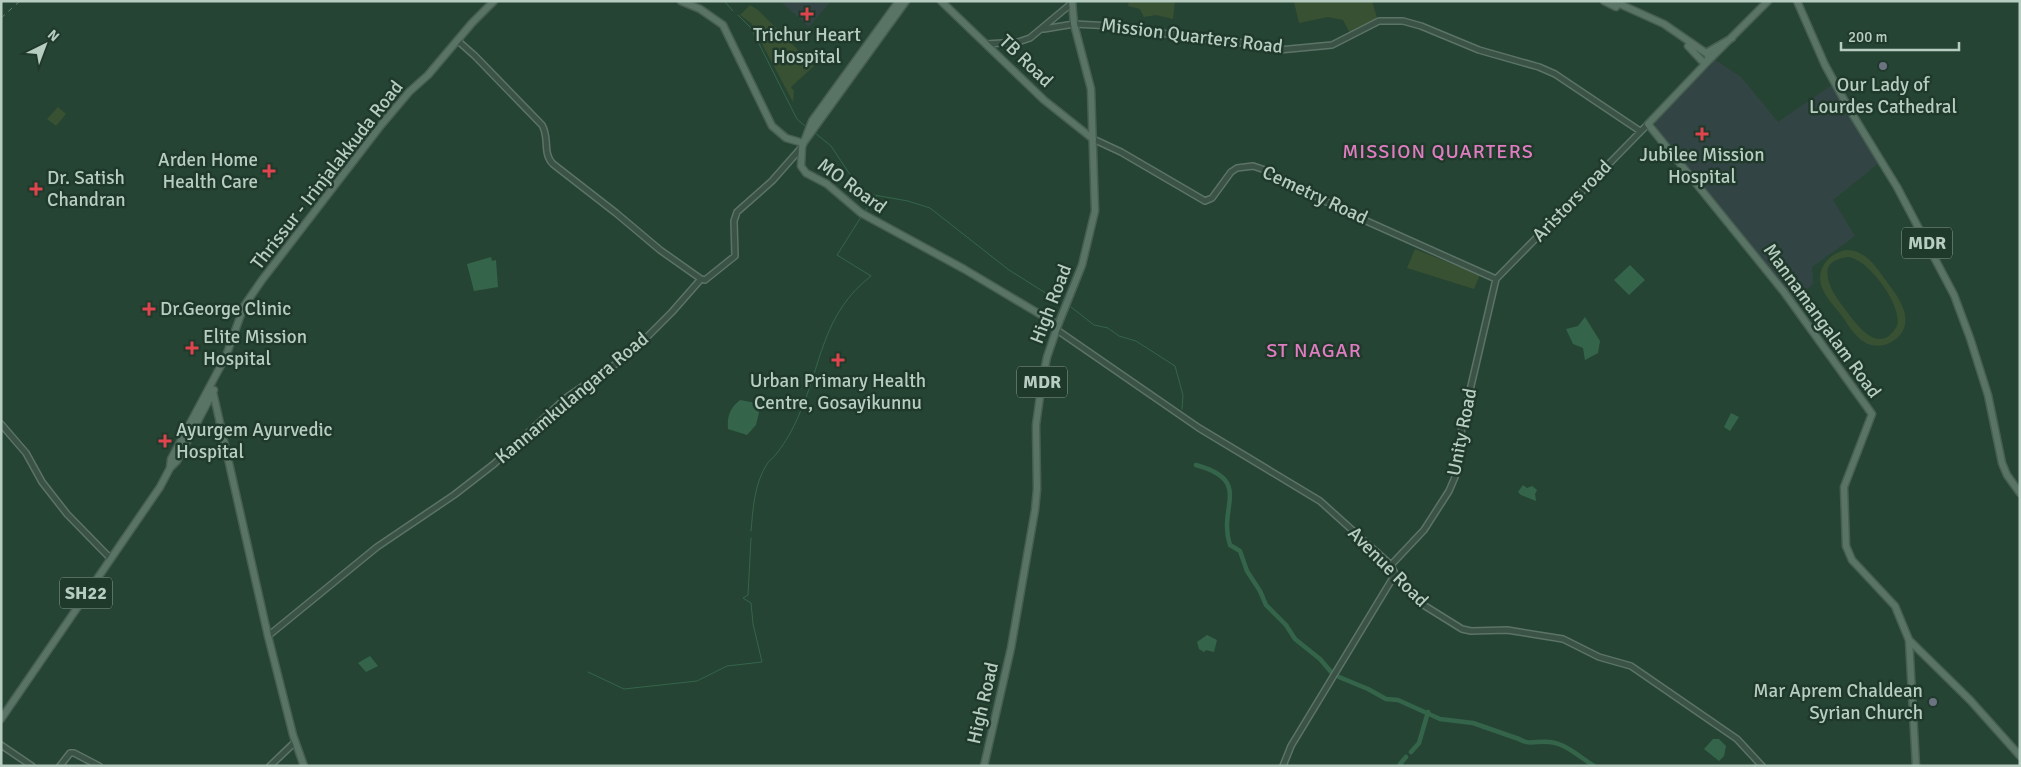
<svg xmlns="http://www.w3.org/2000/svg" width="2021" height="767" viewBox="0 0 2021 767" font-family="Signika,sans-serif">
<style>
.medical{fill:#344}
.green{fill:#385132;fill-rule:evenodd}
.water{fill:#34654a}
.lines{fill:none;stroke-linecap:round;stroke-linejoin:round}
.stream{stroke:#34654a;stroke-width:1}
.canal{stroke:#34654a;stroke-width:4.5}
.minor-casing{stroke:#5c7367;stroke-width:8}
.major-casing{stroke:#475f52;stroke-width:9}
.minor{stroke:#3b5346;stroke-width:5}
.major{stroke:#597365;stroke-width:6}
.rail{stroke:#5f7c6c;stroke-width:1;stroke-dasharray:5 5;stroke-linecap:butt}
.health-dot{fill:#e0444e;stroke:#1f392b;stroke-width:2}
.worship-dot{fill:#6b7280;stroke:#1f392b;stroke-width:2}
.labels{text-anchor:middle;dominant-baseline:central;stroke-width:5;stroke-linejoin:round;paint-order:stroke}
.shield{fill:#1f392b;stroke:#8aa195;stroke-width:1}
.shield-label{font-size:18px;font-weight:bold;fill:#b8cdc2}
.poi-label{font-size:19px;fill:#b8cdc2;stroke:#1f392b}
.street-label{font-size:19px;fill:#b8cdc2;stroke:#1f392b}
.neighbourhood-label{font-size:20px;letter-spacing:1px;fill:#df7dc0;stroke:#1f392b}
</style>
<rect width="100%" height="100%" fill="#264433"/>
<path class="medical" d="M780,1H831L809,27Z
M1715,60L1741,77L1778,122L1832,85L1879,163L1833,200L1855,236L1812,267L1813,284L1795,300L1656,128L1655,122Z"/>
<path class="green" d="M1129,1H1175L1173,19L1156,15L1144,17L1140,9L1128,6Z
M1372,1L1377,18L1350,33L1343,20L1328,17L1299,23L1294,2Z
M750,5L758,10L814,66L791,87L794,91L793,102L751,23L740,15Z
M58,107L66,114L56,126L47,119Z
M1415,249L1480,275L1474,289L1407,268Z
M1847,250C1867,251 1876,267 1887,282C1900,299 1918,324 1893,341C1886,346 1876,347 1868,344C1856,339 1849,326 1842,316C1836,308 1828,300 1824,292C1813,272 1827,253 1847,250ZM1849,257C1869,260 1903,306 1897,326C1879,357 1857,325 1845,309C1832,293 1811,260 1849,257Z"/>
<path class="water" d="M491,257L492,261L496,260L498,287L474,291L467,264Z
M1630,265L1645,280L1629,295L1614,280Z
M1585,317L1600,341L1598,353L1585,360L1583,348L1573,344L1566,329L1578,326Z
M740,400L761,404L756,425L747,435L728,429C727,416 730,408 740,400Z
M1731,413L1739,417L1730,431L1724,427Z
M1523,485L1527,488L1532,486L1537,490L1535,494L1536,501L1521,495L1518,492Z
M1207,635L1217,640L1214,652L1206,650L1204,652L1199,649L1197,642Z
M370,656L378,666L366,672L358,663Z
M1713,739H1719L1726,746L1724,756L1719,761L1704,749Z"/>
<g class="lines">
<path class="stream" d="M724,1L733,11
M738,15L751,28L797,119L805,126
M815,133L831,146L849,173L869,194
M874,195L908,201L930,208L1009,270L1060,302
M865,211L877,196
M1071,307L1094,325L1108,328L1119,336L1136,341L1175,366L1183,395L1182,409
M751,531C753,510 754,484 767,464C769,460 774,458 777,453C785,443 793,429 798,417C822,365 821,315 871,276L837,255L861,217
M588,672L624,689L697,681L727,666L762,662L753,624L751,603L743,598L748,595L751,538"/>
<path class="canal" d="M1196,465C1254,481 1217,507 1230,545L1240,551L1247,571L1260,591L1266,605L1286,625L1295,639L1320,659L1332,673
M1339,677L1368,689L1386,699L1398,700L1440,719L1473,723L1519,739C1530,746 1538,740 1549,742C1565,743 1581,758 1594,766
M1411,752L1419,743L1428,712
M1402,766L1400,764L1406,757"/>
<defs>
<path id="minor" d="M1044,29L1074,24L1113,26L1196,38L1227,40L1279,50L1332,45L1379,21H1403L1421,26L1479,50L1539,67L1555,74L1640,131
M457,40L475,56L542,125C550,138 542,153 553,164L616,213L660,250L701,279
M986,44L1018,42L1030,38L1072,3
M1093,139L1121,152L1205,201L1212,198L1231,172L1237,168L1253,166L1268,171L1344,211L1496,279
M1057,330L1199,428L1320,501L1391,565L1399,582L1417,601L1462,629L1471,631L1507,630L1563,639L1599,657L1631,666L1737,739L1762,766
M1,424L26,453L42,482L67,514L111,559
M1391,565L1424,530L1449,491L1455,477L1463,420L1496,279L1648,124
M268,636L377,547L454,495L494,464L567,397L629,355L672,312L701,279L705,280L735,256L734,221L737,212L772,181L802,147
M1,745L32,766
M60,766L70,753H74L99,766
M270,766L295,742
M1283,766L1291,746L1394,576"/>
<path id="major" d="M681,1L700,9L723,25L772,126L786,138L803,143
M899,1L812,121L802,147L801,166L806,173L827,184L861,213L964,269L1058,325
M941,1L1044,100L1093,139
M1604,1L1616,7
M1613,1L1664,24L1706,53L1732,38
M1797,1L1825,65L1848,107L1897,187L1954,295L1970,338L1988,395L2002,463L2007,475L2020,493
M1688,46L1702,61L1707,62
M1707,53L1709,60L1648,124L1784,292L1872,414L1844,487L1846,546L1852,560L1895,606L1909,640L1916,766
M1709,60L1768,1
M804,142L906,1
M213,392L268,636L293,735L304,766
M170,468L177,461L214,390
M1909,640L1970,700L2020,756
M1,719L160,487L170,468L171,459L226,356L244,306L262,280L382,124L409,92L428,75L472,23L494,1
M984,766L1011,648L1035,510L1037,489L1036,425L1042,382L1047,357L1058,325L1082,265L1095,211L1091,89L1074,24L1072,1"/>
</defs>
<use href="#minor" class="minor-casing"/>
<use href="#major" class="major-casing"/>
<use href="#minor" class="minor"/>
<use href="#major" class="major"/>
<path class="rail" d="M1,18L20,1"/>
</g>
<g class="health-dot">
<path d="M804.5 6.5h5v5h5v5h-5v5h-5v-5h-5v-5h5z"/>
<path d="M1699.5 126.5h5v5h5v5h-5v5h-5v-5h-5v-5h5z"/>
<path d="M266.5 163.5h5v5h5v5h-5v5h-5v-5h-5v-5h5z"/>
<path d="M33.5 181.5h5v5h5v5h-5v5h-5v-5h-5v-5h5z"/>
<path d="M146.5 301.5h5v5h5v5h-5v5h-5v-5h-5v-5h5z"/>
<path d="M189.5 340.5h5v5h5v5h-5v5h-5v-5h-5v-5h5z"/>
<path d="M835.5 352.5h5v5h5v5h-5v5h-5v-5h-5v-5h5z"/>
<path d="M162.5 433.5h5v5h5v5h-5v5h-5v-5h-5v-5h5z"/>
</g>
<g class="worship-dot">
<circle cx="1883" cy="66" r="5"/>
<circle cx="1933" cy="702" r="5"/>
</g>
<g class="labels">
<g class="shield">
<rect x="1902" y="227.5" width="50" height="31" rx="4"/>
<rect x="1017" y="366.5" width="50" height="31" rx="4"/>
<rect x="60" y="577.5" width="52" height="31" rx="4"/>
</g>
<g class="shield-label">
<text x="1927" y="243">MDR</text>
<text x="1042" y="382">MDR</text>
<text x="86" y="593">SH22</text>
</g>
<g class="poi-label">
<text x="807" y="35">Trichur Heart<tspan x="807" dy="22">Hospital</tspan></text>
<text x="1883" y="85">Our Lady of<tspan x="1883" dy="22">Lourdes Cathedral</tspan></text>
<text x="1702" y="155">Jubilee Mission<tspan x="1702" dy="22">Hospital</tspan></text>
<text x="258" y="160" text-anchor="end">Arden Home<tspan x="258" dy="22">Health Care</tspan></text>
<text x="47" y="178" text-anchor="start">Dr. Satish<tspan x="47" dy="22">Chandran</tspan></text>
<text x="160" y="309" text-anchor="start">Dr.George Clinic</text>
<text x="203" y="337" text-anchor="start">Elite Mission<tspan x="203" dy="22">Hospital</tspan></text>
<text x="838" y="381">Urban Primary Health<tspan x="838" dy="22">Centre, Gosayikunnu</tspan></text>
<text x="176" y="430" text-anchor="start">Ayurgem Ayurvedic<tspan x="176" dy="22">Hospital</tspan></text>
<text x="1923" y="691" text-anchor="end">Mar Aprem Chaldean<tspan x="1923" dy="22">Syrian Church</tspan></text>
</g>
<g class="street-label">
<text transform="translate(1192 36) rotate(7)">Mission Quarters Road</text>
<text transform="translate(1026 61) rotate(44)">TB Road</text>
<text transform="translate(327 175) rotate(-52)">Thrissur - Irinjalakkuda Road</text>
<text transform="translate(852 186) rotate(36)">MO Roard</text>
<text transform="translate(1315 195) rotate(25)">Cemetry Road</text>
<text transform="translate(1572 201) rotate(-46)">Aristors road</text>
<text transform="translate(1051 304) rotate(-69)">High Road</text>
<text transform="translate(1822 321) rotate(54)">Mannamangalam Road</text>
<text transform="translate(572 398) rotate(-40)">Kannamkulangara Road</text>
<text transform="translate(1462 432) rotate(-79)">Unity Road</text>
<text transform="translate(1388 567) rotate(45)">Avenue Road</text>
<text transform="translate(983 703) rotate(-77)">High Road</text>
</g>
<g class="neighbourhood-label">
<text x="1438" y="151">MISSION QUARTERS</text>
<text x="1314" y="350">ST NAGAR</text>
</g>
</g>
<rect width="2021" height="767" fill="none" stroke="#b8cdc2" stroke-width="5"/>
<g transform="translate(45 45) rotate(42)" stroke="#1f392b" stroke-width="4" paint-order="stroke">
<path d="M0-4L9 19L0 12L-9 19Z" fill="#b8cdc2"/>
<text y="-8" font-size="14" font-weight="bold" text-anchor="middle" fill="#b8cdc2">N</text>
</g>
<path d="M1841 42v8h118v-8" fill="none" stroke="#b8cdc2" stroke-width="2.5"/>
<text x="1848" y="42" font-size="15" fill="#b8cdc2" stroke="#1f392b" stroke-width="4" paint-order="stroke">200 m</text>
</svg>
